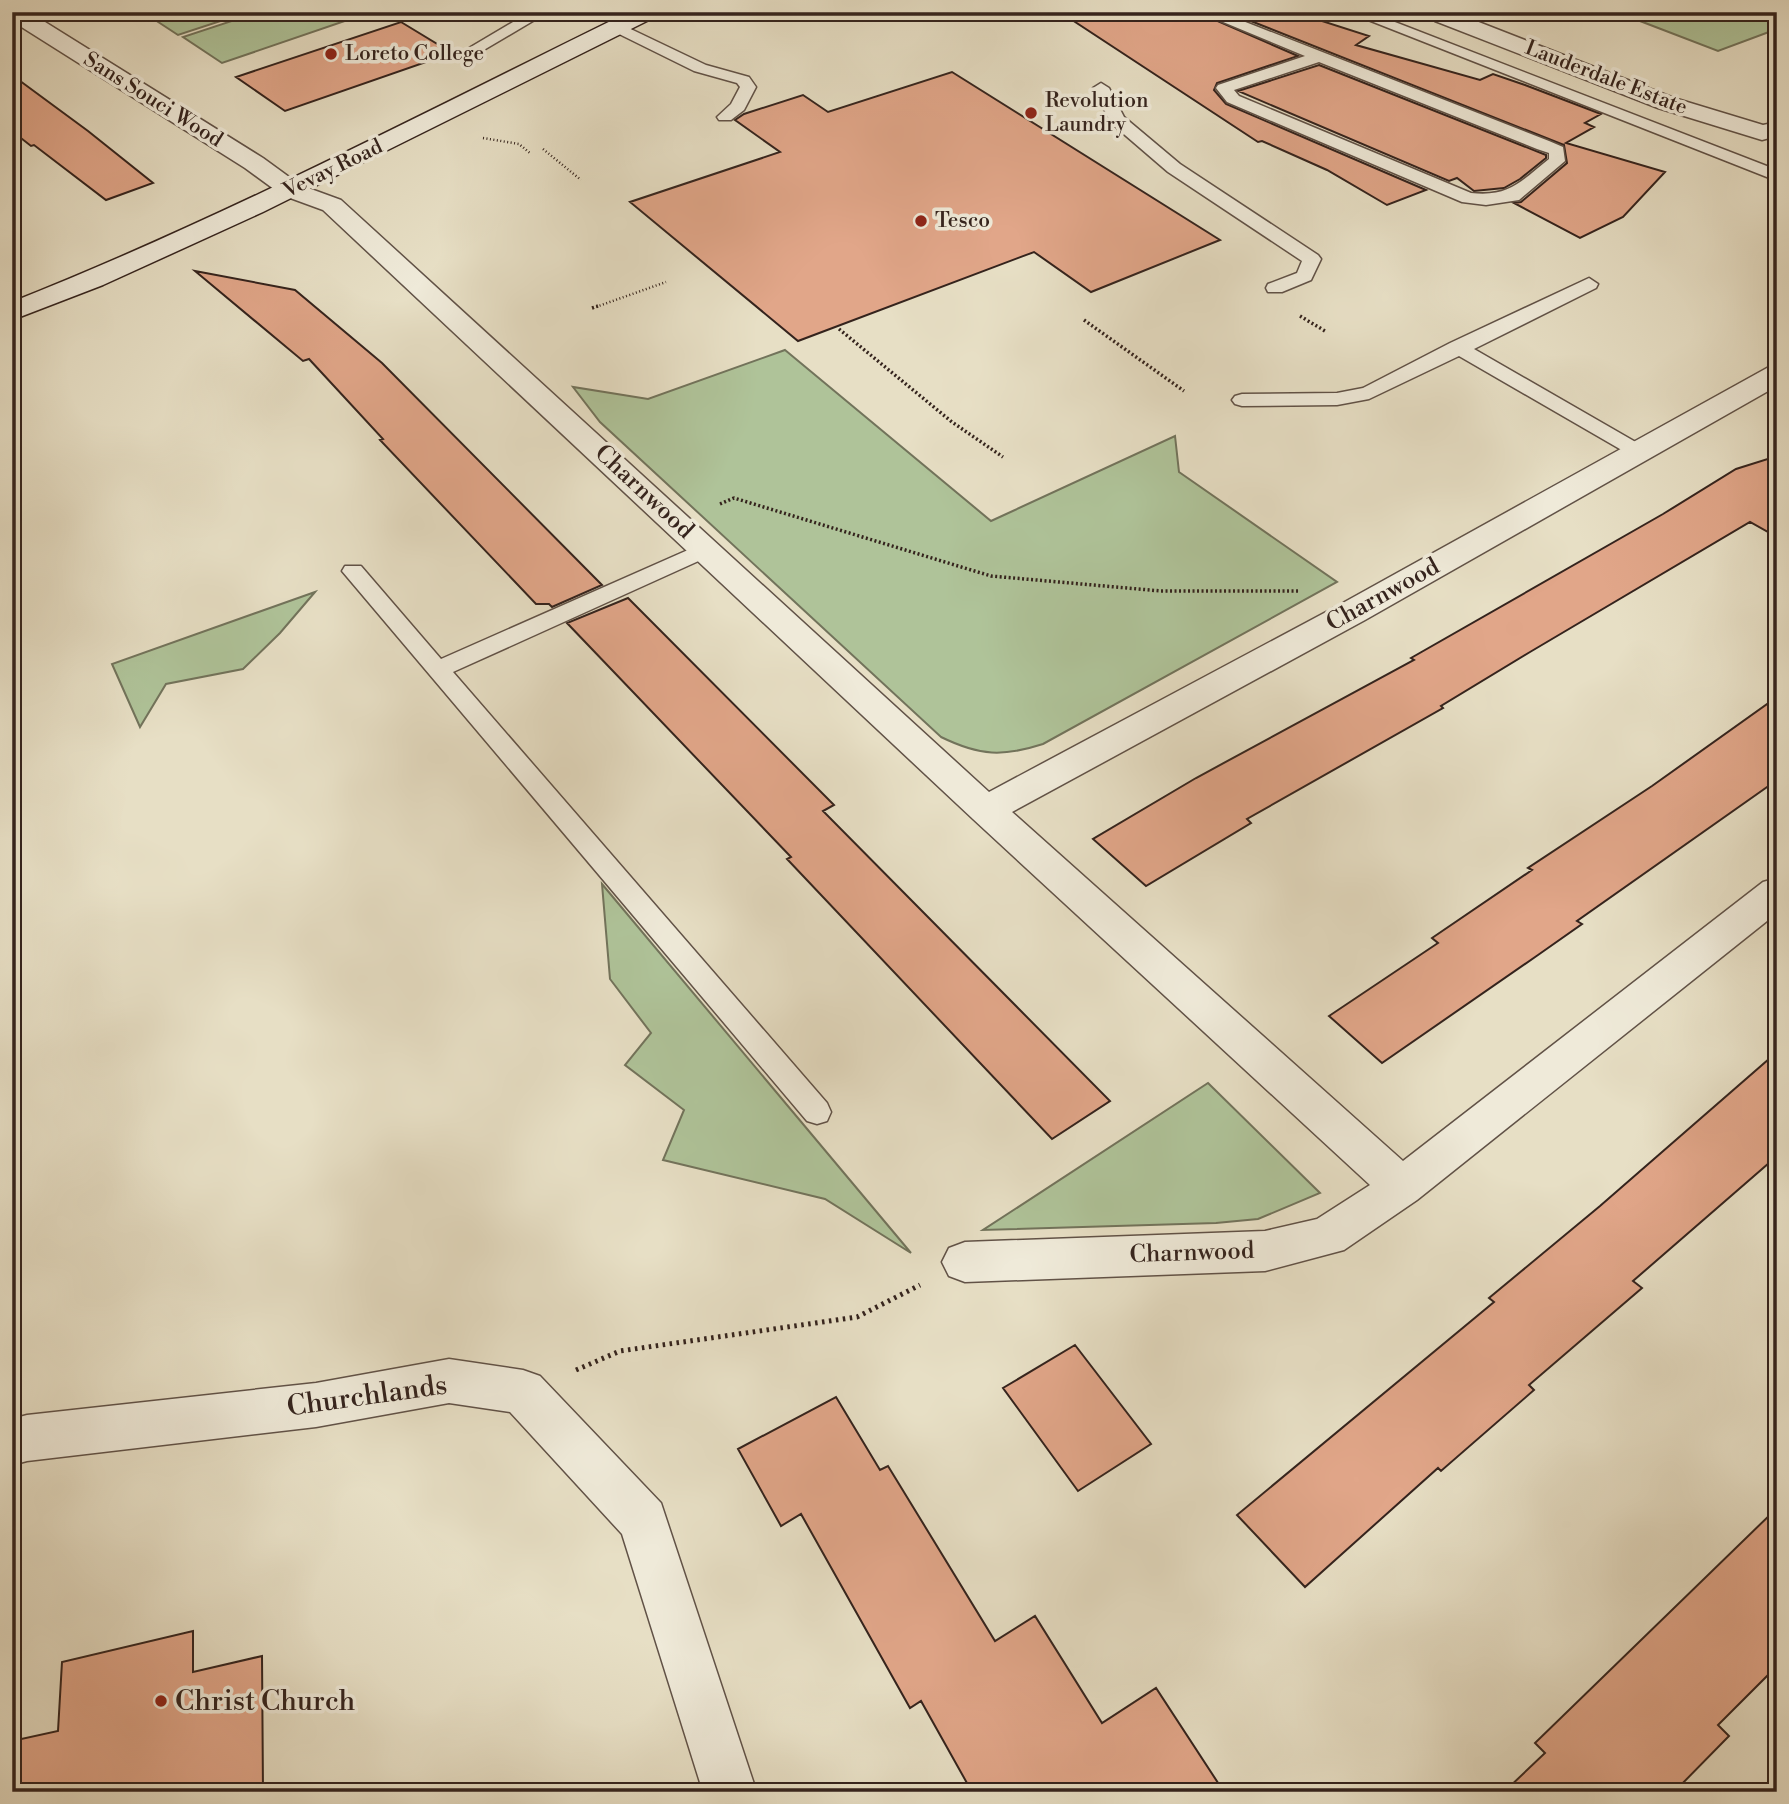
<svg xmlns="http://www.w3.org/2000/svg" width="1789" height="1804" viewBox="0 0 1789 1804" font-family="'Libre Bodoni',serif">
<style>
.green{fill:#afc399;stroke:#72735b;stroke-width:2}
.building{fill:#e1a689;stroke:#34231d;stroke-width:2}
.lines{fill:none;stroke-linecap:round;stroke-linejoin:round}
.service-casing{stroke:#615247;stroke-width:3}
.minor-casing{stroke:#615247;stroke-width:3}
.secondary-casing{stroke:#34231d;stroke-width:3}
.path-far2{stroke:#34231d;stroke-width:2.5;stroke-dasharray:1 2.5;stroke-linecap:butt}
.path-far1{stroke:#34231d;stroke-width:3.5;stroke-dasharray:2 2.5;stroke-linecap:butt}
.path{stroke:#34231d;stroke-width:5;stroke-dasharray:2.5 4.5;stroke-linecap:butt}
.service{fill:#efead9;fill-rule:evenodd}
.minor{fill:#efead9;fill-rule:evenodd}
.secondary{fill:#efead9;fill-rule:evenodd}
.poi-dot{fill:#8f2418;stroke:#efead9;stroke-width:2.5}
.labels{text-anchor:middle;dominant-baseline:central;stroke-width:7;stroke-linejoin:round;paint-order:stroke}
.far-poi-label{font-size:21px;fill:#34231d;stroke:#efead9;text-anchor:start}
.far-street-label{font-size:21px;fill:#34231d;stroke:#efead9}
.street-label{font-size:24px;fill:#34231d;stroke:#efead9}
.near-street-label{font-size:28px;fill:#34231d;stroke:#efead9}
.near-poi-label{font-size:28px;fill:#34231d;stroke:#efead9;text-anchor:start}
</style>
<rect width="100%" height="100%" fill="#e7dfc5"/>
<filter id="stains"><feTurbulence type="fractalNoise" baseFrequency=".00286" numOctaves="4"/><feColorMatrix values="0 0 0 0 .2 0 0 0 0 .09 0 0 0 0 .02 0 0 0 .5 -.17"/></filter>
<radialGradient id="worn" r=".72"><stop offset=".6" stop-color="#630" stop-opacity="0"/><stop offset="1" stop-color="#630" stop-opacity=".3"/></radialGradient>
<path class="green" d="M143,12H248L178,35Z
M259,12H371L222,63L183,37Z
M1625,12H1777V29L1718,51L1640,21Z
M785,350L991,521L1175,436L1179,472L1337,582L1043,744C1003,757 980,756 941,737L600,422L573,387L648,399Z
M315,592L280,633L243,669L166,684L140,727L112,664Z
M602,884L911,1253L825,1199L663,1160L684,1110L625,1065L651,1033L610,979Z
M1208,1083L1320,1193L1258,1219L1216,1223L983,1230Z"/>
<path class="building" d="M1060,12H1197L1298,56L1217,83L1214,90L1226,104L1426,190L1387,205L1327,170L1262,141L1258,142Z
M1228,12H1294L1369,36L1356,45L1480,80L1493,74L1525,85L1601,114L1585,123L1594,127L1566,143L1665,172L1623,217L1580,238L1514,203L1521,202L1567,163L1564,145Z
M401,22L452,53L285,111L236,77Z
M1319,65L1546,155V158L1520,179L1504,188L1474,191L1457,178L1449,181L1238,91Z
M952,72L1220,240L1091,292L1034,252L798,341L630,202L780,152L735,120L744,114L803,95L828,112Z
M12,75L88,131L153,183L106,200L34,145L31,146L12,131Z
M195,271L295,290L382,363L602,585L552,607L549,604H536L380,440L383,439L309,359L303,361Z
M1777,456V537L1750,522L1530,652L1441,706L1443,708L1247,819L1251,823L1146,886L1093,839L1196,778L1414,660L1411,658L1663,514L1736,469Z
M628,598L834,805L823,811L1110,1101L1052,1139L787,859L791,857L567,623Z
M1777,697V780L1577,921L1582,924L1538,955L1382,1063L1329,1016L1438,943L1432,938L1532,870L1528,868L1652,786Z
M1777,1052V1156L1633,1281L1642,1288L1529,1385L1534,1390L1441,1471L1438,1468L1305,1587L1237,1515L1494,1302L1489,1298L1600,1206Z
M1075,1345L1151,1444L1078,1491L1003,1388Z
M836,1397L880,1470L888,1466L995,1641L1035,1616L1102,1723L1156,1688L1224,1792H972L921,1701L910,1708L801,1514L781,1526L738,1449Z
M1777,1508V1666L1718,1725L1729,1736L1674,1792H1504L1545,1753L1535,1743Z
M193,1631V1672L262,1656L263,1792H12V1741L58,1731L62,1662Z"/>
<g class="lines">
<defs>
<path id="service" d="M530,12H548L477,54L472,56L464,51Z
M1199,12H1220L1549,141L1563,147L1565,161L1519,200L1486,205L1462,202L1227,102L1216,88L1218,85L1305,56ZM1319,62L1537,149L1549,153V159C1520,182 1510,197 1471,193L1239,96L1234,90Z
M1348,12H1369L1777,170V181Z
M616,22L706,65L749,77L756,87L744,110L731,120H719L717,117L731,104L740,87L737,83L694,71L611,30L608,27Z
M1101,83L1109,88L1124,117L1180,164L1318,255L1321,259L1311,280L1282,292H1268L1266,288L1268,284L1297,273L1302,261L1168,172L1111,123L1093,88Z
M1589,278L1598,284L1596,288L1474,349L1646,448L1649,452L1646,456H1632L1459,356L1369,399L1337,405L1242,406L1235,404L1232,400L1235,396L1242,394L1337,393L1363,388L1450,343Z
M706,542L714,544L717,549L714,554L453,672L827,1103L831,1112L827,1121L817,1124L807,1121L342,571L345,566H361L441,659Z"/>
<path id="minor" d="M12,12H29L263,158L300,185L341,200L989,792L1341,604L1767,368L1777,365V386L1365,620L1012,812L1403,1161L1763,882L1777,878V913L1417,1200L1344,1250L1265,1271L965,1282L949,1276L942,1262L949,1248L965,1242L1265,1231L1317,1219L1370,1185L973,819L323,210L282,195L245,168L12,21Z
M1428,12H1453L1674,98L1763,125L1777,122V136L1762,140L1658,108L1435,21Z
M449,1359L523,1370L540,1376L661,1503L754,1784L751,1792H703L622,1534L510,1412L449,1403L316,1427L27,1461L12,1465V1419L27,1415L316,1383Z"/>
<path id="secondary" d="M629,12H658L655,17L263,212L103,285L12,320V302C224,218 425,112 629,12Z"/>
</defs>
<use href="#service" class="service-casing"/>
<use href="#minor" class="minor-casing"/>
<use href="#secondary" class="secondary-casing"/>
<path class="path-far2" d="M483,138L519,144L531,154
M543,149L581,180
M593,308L666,282"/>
<path class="path-far1" d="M592,308L598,306
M1300,316L1325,331
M1084,320L1184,391
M839,329L952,422L1003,457
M720,504L734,498L991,576L1161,591H1300"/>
<path class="path" d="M576,1370L620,1351L857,1317L920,1285"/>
<use href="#service" class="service"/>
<use href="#minor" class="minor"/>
<use href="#secondary" class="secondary"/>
</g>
<g class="poi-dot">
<circle cx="331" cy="54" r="7"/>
<circle cx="1031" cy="113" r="7"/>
<circle cx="921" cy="221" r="7"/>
<circle cx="161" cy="1701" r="7"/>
</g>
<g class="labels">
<g class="far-poi-label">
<text x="345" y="54">Loreto College</text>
<text x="1045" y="101">Revolution<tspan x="1045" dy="24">Laundry</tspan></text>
<text x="935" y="221">Tesco</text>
</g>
<g class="far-street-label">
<text transform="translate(1606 78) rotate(21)">Lauderdale Estate</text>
<text transform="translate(153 100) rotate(32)">Sans Souci Wood</text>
<text transform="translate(333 169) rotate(-26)">Vevay Road</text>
</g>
<g class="street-label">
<text transform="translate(644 492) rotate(43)">Charnwood</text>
<text transform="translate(1383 595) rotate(-29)">Charnwood</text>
<text transform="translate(1192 1253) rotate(-2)">Charnwood</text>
</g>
<g class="near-street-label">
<text transform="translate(367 1396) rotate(-8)">Churchlands</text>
</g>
<g class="near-poi-label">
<text x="175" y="1701">Christ Church</text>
</g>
</g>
<rect width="1789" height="1804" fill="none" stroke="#e7dfc5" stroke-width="42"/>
<rect x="14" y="14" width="1761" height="1776" fill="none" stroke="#34231d" stroke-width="3.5"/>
<rect x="21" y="21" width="1747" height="1762" fill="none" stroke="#34231d" stroke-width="2"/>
<rect width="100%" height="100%" filter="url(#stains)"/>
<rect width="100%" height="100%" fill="url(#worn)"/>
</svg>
